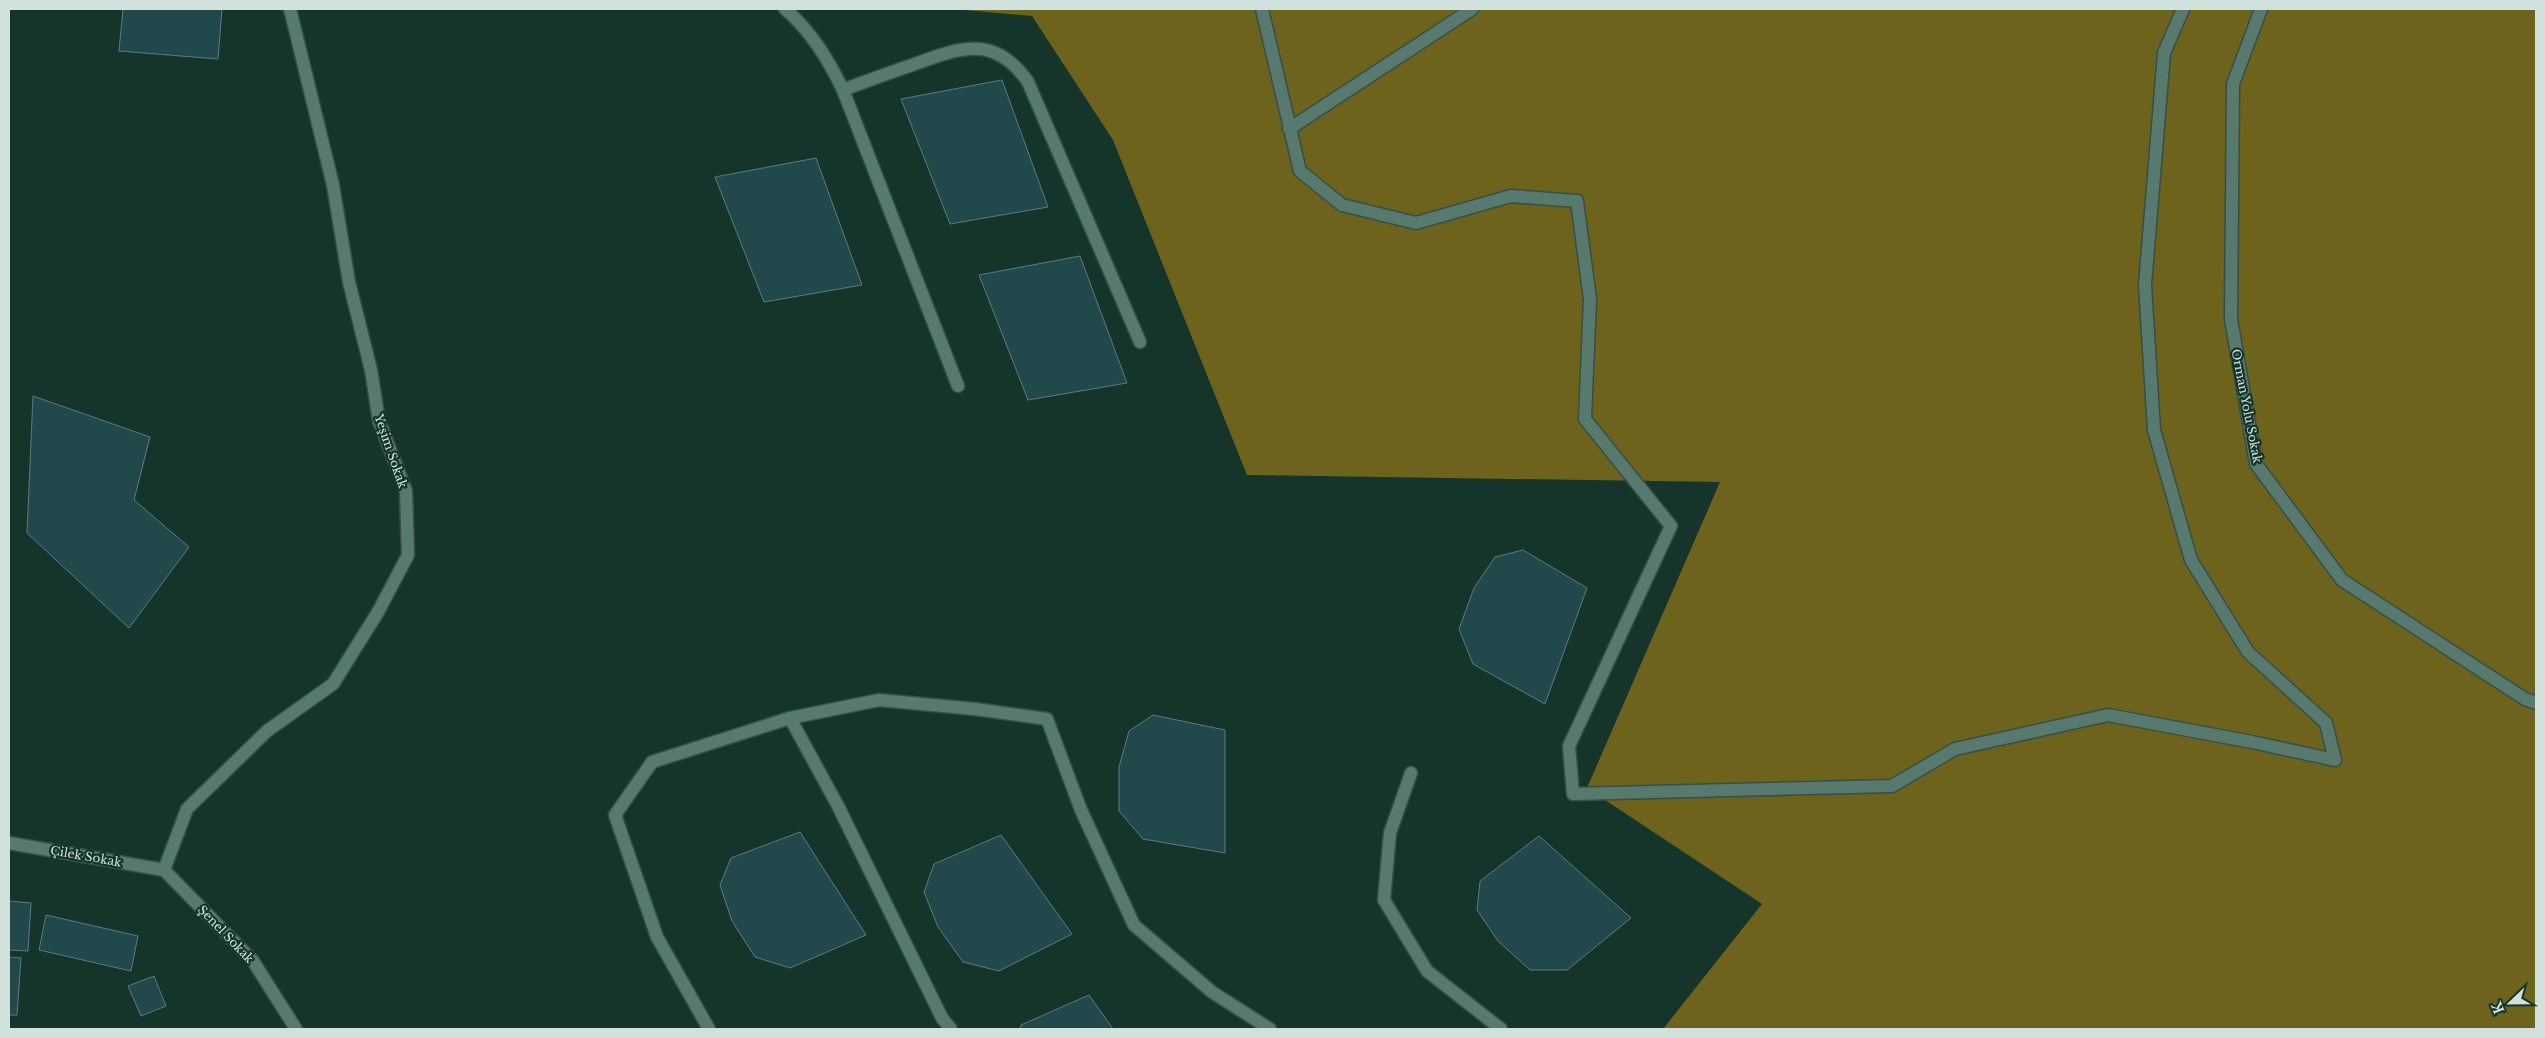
<svg xmlns="http://www.w3.org/2000/svg" width="2545" height="1038" viewBox="0 0 2545 1038" font-family="'Libre Baskerville',serif">
<style>
.forest{fill:#6d631c}
.building{fill:#23484c;stroke:#577d81}
.lines{fill:none;stroke-linecap:round;stroke-linejoin:round}
.lane-casing{stroke:#364f47;stroke-width:15}
.street-casing{stroke:#364f47;stroke-width:15}
.lane{stroke:#58796d;stroke-width:12}
.street{stroke:#58796d;stroke-width:12}
.labels{text-anchor:middle;dominant-baseline:central;stroke-width:4.5;stroke-linejoin:round;paint-order:stroke}
.street-label{font-size:12px;fill:#d0e2db;stroke:#15352b}
</style>
<rect width="100%" height="100%" fill="#15352b"/>
<path class="forest" d="M953,9H2536V1029H1663L1762,904L1587,788L1720,482L1247,475L1113,140L1032,16Z"/>
<path class="building" d="M123,9H222L218,59L119,51Z
M1002,80L1048,207L950,224L901,99Z
M816,158L862,285L764,302L715,177Z
M1080,256L1127,383L1028,400L979,275Z
M33,396L150,437L134,500L189,547L129,628L27,533Z
M1523,550L1587,588L1545,704L1473,664L1459,629L1474,588L1495,557Z
M1153,715L1225,730V853L1143,839L1119,811V767L1129,731Z
M800,832L866,935L790,968L755,957L732,921L720,885L731,858Z
M1001,835L1072,934L999,971L963,962L938,927L924,892L934,864Z
M1539,836L1631,918L1567,970H1530L1498,941L1477,910L1480,881Z
M9,901L31,903L28,951L9,950Z
M46,915L138,936L131,971L39,950Z
M9,957L21,958L17,1015H9Z
M154,976L166,1006L141,1016L128,986Z
M1089,995L1113,1029H1020L1021,1025Z"/>
<g class="lines">
<defs>
<path id="lane" d="M785,9C811,31 828,59 843,90L958,386
M843,90C866,81 889,73 912,65C959,48 994,33 1028,82L1140,342
M790,718L879,700L975,709L1047,719L1081,810L1134,925L1212,992L1270,1029
M1411,773L1390,833L1384,900L1427,971L1501,1029
M709,1029L657,937L615,815L652,762L790,718L838,806L942,1018L951,1029"/>
<path id="street" d="M1262,9L1300,171L1342,205L1416,223L1511,196L1577,201L1590,299L1585,419L1671,526L1569,746L1573,794L1892,786L1955,749L2108,715L2252,742L2335,760L2326,723L2248,652L2191,560L2154,430L2145,285L2164,53L2183,9
M2261,9L2233,84L2231,319L2256,464L2342,580L2525,699L2536,703
M1289,129L1472,9
M9,843L164,870
M164,870L187,809L267,731L333,684L378,612L408,555L406,491L379,421L371,370L349,282L333,185L290,9
M164,870L253,961L296,1029"/>
</defs>
<use href="#lane" class="lane-casing"/>
<use href="#street" class="street-casing"/>
<use href="#lane" class="lane"/>
<use href="#street" class="street"/>
</g>
<g class="labels">
<g class="street-label">
<text transform="translate(2247 406) rotate(79)">Orman Yolu Sokak</text>
<text transform="translate(391 451) rotate(71)">Yeşim Sokak</text>
<text transform="translate(86 856) rotate(10)">Çilek Sokak</text>
<text transform="translate(226 934) rotate(46)">Şenel Sokak</text>
</g>
</g>
<rect width="2545" height="1038" fill="none" stroke="#d0e2db" stroke-width="20"/>
<g transform="translate(2510 1003) rotate(248)" stroke="#15352b" stroke-width="4" paint-order="stroke">
<path d="M0-4L9 19L0 12L-9 19Z" fill="#d0e2db"/>
<text y="-8" font-size="14" font-weight="bold" text-anchor="middle" fill="#d0e2db">K</text>
</g>
</svg>
